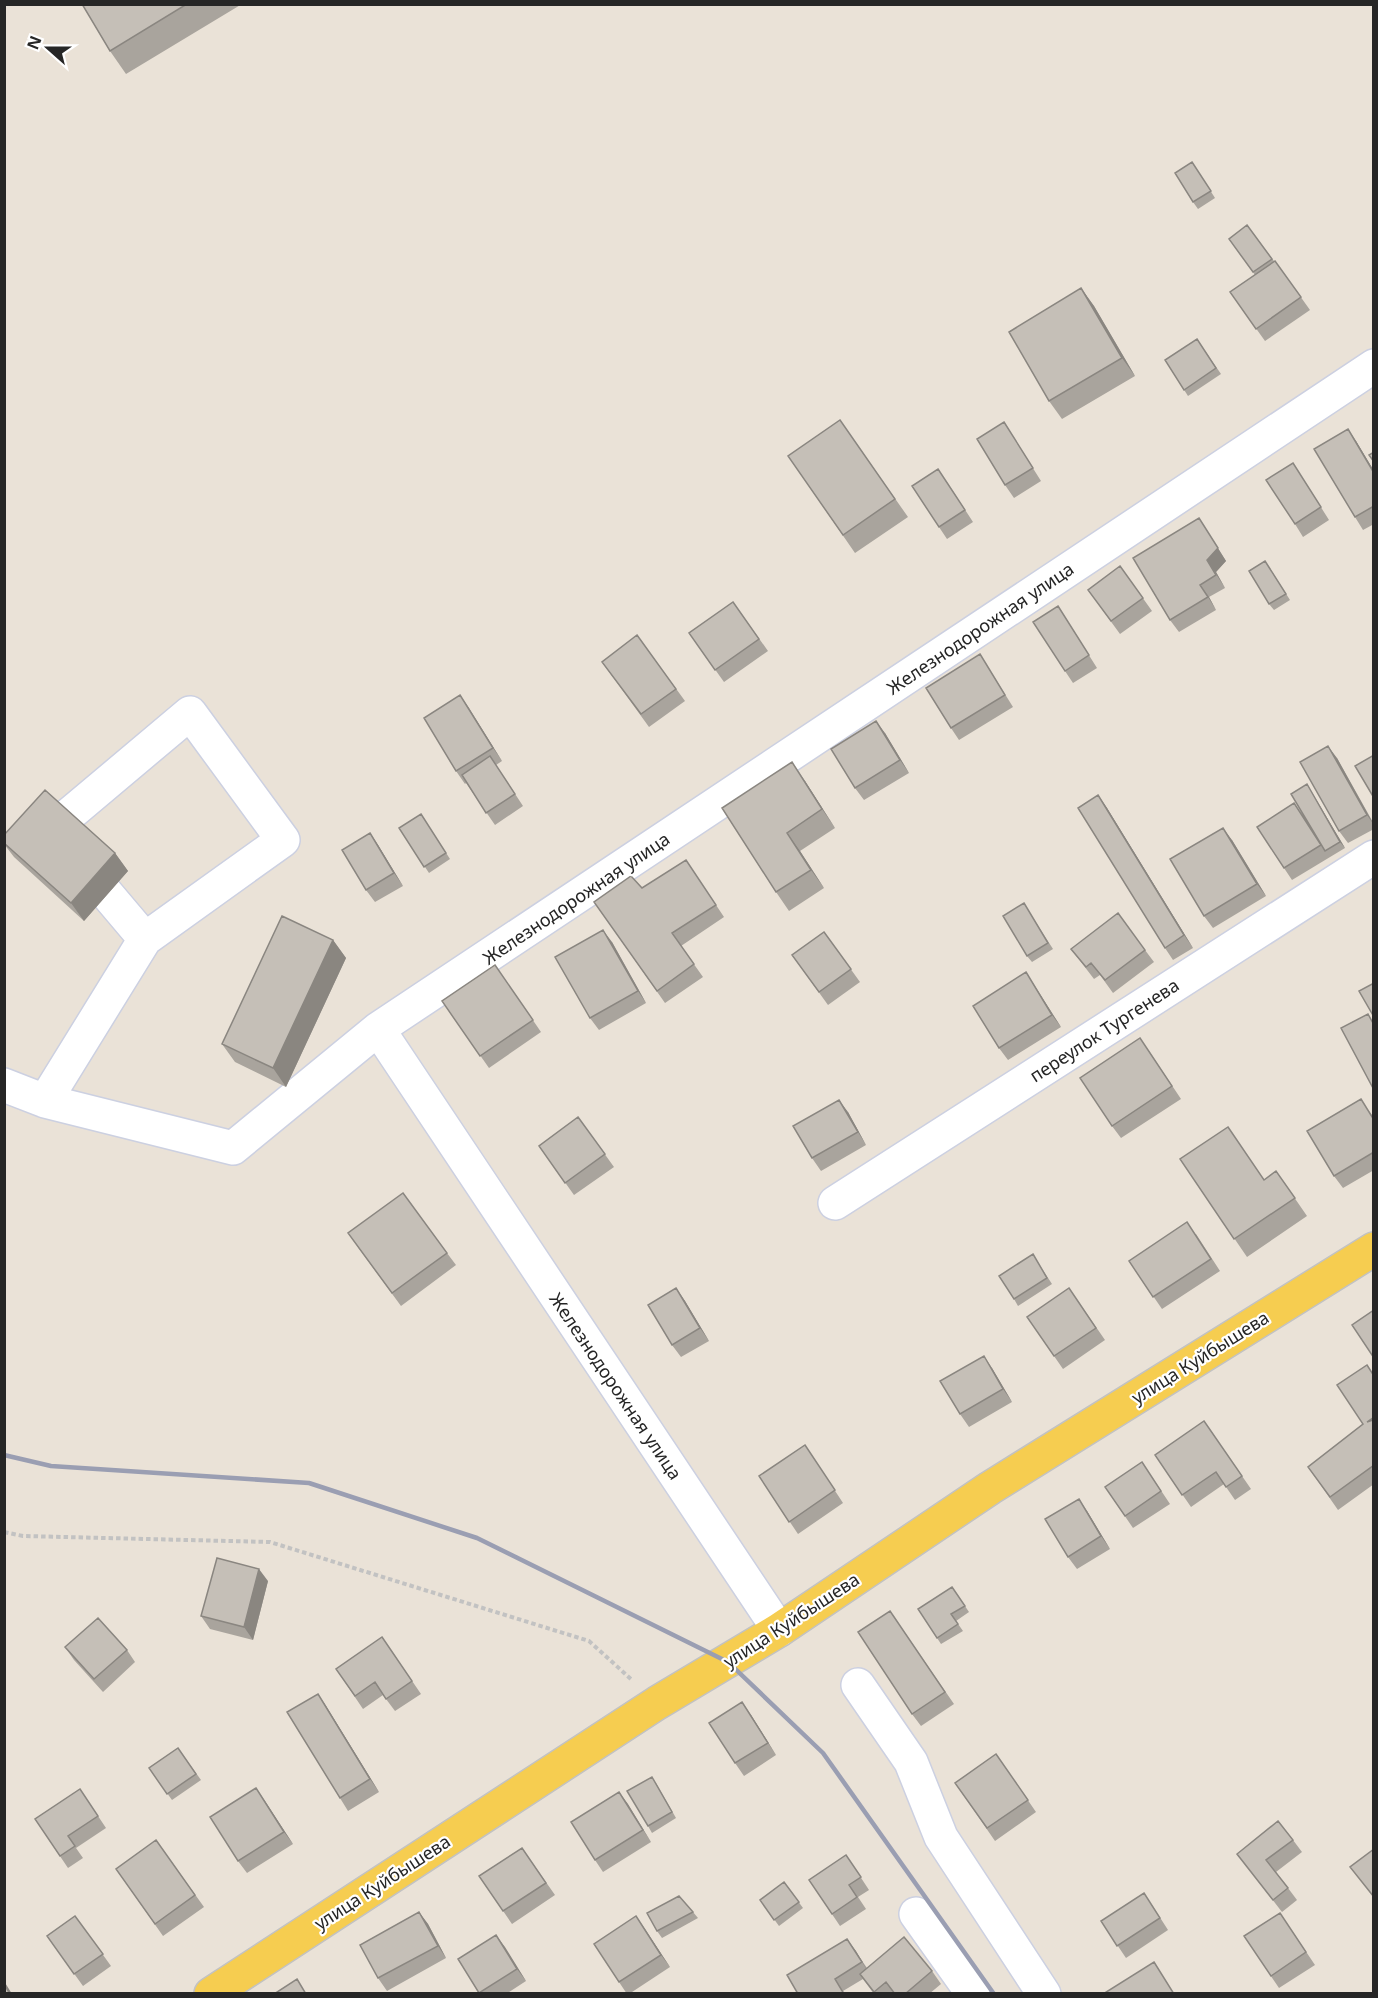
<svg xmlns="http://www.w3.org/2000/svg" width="1378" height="1998" viewBox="0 0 1378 1998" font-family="'Noto Sans',sans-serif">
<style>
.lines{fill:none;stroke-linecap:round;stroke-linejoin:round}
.minor-casing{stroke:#ccd0e1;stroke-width:36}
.major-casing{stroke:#c2c2c2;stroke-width:36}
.path{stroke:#c2c2c2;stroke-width:4;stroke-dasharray:4.5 3;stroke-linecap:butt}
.minor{stroke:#fff;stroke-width:33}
.major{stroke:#f6cd50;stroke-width:33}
.rail{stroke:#9a9eb2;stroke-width:4.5}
.wall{fill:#a9a49d}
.shaded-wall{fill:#8a8680}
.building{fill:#c5bfb7;stroke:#8a8680;stroke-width:1.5}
.labels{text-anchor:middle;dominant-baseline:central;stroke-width:4.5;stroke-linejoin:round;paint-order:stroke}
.street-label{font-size:18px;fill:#262626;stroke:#fff}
</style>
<rect width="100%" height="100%" fill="#eae2d7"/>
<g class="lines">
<defs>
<path id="minor" d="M145,939L52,829L190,713L283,840L145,939L45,1101L233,1148L378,1029
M4,1085L45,1101
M835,1203L1374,857
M779,1630L378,1029L1374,366
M858,1685L911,1762L941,1837L1044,1994
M916,1914L973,1994"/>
<path id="major" d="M211,1994L657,1703L779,1630L990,1488L1374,1249"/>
</defs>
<use href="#minor" class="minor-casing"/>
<use href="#major" class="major-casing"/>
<path class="path" d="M4,1532L23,1536L270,1542L589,1641L632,1680"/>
<use href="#minor" class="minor"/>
<use href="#major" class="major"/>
<path class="rail" d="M4,1455L51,1466L309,1483L477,1538L728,1662L823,1753L994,1994"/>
</g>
<path class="wall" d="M82,4H242L126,74L110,51Z
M1196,168L1215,198L1198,209L1193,202Z
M1247,225L1274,261H1275L1310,310L1265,341L1230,292L1255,275L1229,239Z
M1081,288L1094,306L1135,376L1062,419L1049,401Z
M1197,339L1221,374L1188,396L1165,360Z
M840,420L908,517L855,553L788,456Z
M1004,422L1041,481L1014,498L1005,485Z
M1356,441L1374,471V524L1363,530L1355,517Z
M1293,463L1329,520L1303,537L1295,524Z
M947,482L973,522L947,539L939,527Z
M1199,518L1226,561L1216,572L1225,588L1209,597L1216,610L1179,632L1170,620Z
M1120,566L1152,611L1120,634L1088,590Z
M1269,567L1290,600L1274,610L1269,604Z
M733,602L768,651L724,682L689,633Z
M1058,606L1097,668L1073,683L1065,671Z
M637,635L685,701L649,727L602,662Z
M988,667L1013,707L959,740L951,728Z
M460,695L502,761L496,765L523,806L495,825L466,783L465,784L456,771Z
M885,733L909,773L864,800L855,788Z
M1337,758L1374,824V829L1348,843L1339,831Z
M805,781L835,828L800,851L824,888L789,911L776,892L722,808Z
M1307,784L1345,848L1292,880L1284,868L1303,815L1317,837Z
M1098,795L1107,808L1193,948L1173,960L1165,948Z
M421,814L450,859L429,873L399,828Z
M370,833L378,845L403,886L375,902L366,890Z
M4,835L115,853L128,871L84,921L14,857L4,844Z
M1232,840L1266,896L1213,928L1204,916Z
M686,860L724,917L681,946L703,977L665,1003L594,902L642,888Z
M1028,910L1053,949L1032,962L1027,956Z
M824,932L860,982L828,1005L792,955Z
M333,940L346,958L286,1087L235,1062L222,1044Z
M612,942L646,1003L599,1030L590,1018Z
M1071,949L1145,950L1154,962L1113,993L1100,975L1094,979Z
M495,965L541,1032L489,1068L442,1001Z
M1026,972L1061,1027L1008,1060L999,1048Z
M1149,1051L1181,1099L1121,1138L1112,1126Z
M1369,1111L1374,1118V1170L1343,1188L1334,1176Z
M848,1112L866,1145L821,1171L812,1158Z
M578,1117L614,1167L574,1195L539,1146Z
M1180,1159L1264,1180L1276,1171L1307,1216L1247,1257Z
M1196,1234L1220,1271L1162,1309L1129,1261Z
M357,1246L447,1253L456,1265L401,1306Z
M1037,1261L1052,1284L1018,1306L1014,1299Z
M676,1288L685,1301L709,1341L681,1357L672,1345Z
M1069,1288L1105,1340L1063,1369L1027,1317Z
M992,1368L1012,1402L969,1427L960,1414Z
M1374,1375V1484L1338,1510L1308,1467L1363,1424Z
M1204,1421L1251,1489L1235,1500L1224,1484L1191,1507L1155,1455Z
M805,1445L843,1503L798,1534L759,1476Z
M1142,1462L1170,1504L1133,1528L1105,1487Z
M1087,1511L1110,1549L1077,1569L1068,1557Z
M268,1581L253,1640L210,1629L201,1616Z
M952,1587L969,1612L956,1621L963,1631L941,1644L918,1609Z
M890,1611L954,1704L921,1726L912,1714Z
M382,1637L421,1694L395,1711L383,1695L363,1709L336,1669Z
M65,1647L127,1650L135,1662L103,1692L74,1660Z
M318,1694L326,1706L379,1792L348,1811L340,1798Z
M751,1715L776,1755L744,1776L735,1763Z
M178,1748L201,1780L172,1800L149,1768Z
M996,1754L1036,1812L995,1841L955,1783Z
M656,1783L676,1818L652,1833L648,1826Z
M256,1788L293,1844L247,1873L238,1861Z
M80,1789L106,1828L76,1848L83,1858L68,1868L35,1819Z
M619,1792L651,1842L603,1872L595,1860Z
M156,1840L204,1907L163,1936L116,1869Z
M1293,1840L1302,1852L1276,1872L1297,1900L1282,1912L1237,1854Z
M522,1848L555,1895L512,1924L479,1876Z
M846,1855L869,1890L858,1897L866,1909L840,1926L809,1880Z
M784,1882L803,1908L779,1926L760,1900Z
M1152,1905L1168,1930L1126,1958L1101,1921Z
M419,1912L428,1924L446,1958L387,1991L378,1978Z
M693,1912L698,1918L662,1938L657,1931Z
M1280,1913L1315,1965L1279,1988L1244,1936Z
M75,1916L111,1966L83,1986L47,1936Z
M636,1916L670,1967L629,1994H627L619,1982Z
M496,1935L526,1981L506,1994H480L458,1959Z
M847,1939L867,1968L932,1971L941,1984L929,1994H874L863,1979L843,1991L845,1994H798Z"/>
<path class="shaded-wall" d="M1081,288L1094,306L1135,376L1122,358Z
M1348,429L1356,441L1374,471V473Z
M1199,518L1226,561L1216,572L1225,588L1207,560Z
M1200,585L1209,597L1216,610L1208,597Z
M460,695L469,708L502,761L493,748Z
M876,721L885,733L909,773L900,760Z
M1328,746L1337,758L1374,825L1367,815Z
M792,762L805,781L835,828L822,809Z
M1307,784L1311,791L1345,848L1340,842Z
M1098,795L1107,808L1193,948L1184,935Z
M1223,828L1232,840L1266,896L1257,884Z
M370,833L378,845L403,886L394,873Z
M787,833L800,851L824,888L811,870Z
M115,853L128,871L84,921L71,903Z
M603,930L612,942L646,1003L638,991Z
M333,940L346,958L286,1087L273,1068Z
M1026,972L1034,985L1061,1027L1052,1015Z
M839,1100L848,1112L866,1145L858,1132Z
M676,1288L685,1301L709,1341L700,1328Z
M984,1356L992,1368L1012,1402L1003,1389Z
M1079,1499L1087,1511L1110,1549L1101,1536Z
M259,1569L268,1581L253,1640L244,1627Z
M318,1694L326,1706L379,1792L370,1779Z
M742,1702L751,1715L776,1755L768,1743Z
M256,1788L265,1801L293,1844L284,1832Z
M619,1792L628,1804L651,1842L643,1830Z
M419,1912L428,1924L446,1958L438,1946Z
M636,1916L645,1929L670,1967L661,1955Z
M496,1935L505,1947L526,1981L517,1969Z
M847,1939L856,1951L870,1975L862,1962Z
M4,1981L12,1994H10L4,1984Z"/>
<path class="building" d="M82,4H187L110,51Z
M1192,162L1211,191L1193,202L1175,173Z
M1247,225L1272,259L1253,272L1229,239Z
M1275,261L1301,297L1256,329L1230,292Z
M1081,288L1122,358L1049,401L1009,332Z
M1197,339L1216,368L1184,390L1165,360Z
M840,420L895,499L843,535L788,456Z
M1004,422L1033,468L1005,485L977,439Z
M1348,429L1374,473V506L1355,517L1314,449Z
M1374,452V462L1369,455Z
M1293,463L1321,507L1295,524L1266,480Z
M938,469L965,510L939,527L912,486Z
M1199,518L1218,548L1207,560L1216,575L1200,585L1208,597L1170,620L1133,558Z
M1265,561L1286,594L1269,604L1249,571Z
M1120,566L1143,598L1111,621L1088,590Z
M733,602L759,639L715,670L689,633Z
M1058,606L1089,655L1065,671L1033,622Z
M637,635L676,689L641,714L602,662Z
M980,654L1005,695L951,728L926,688Z
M460,695L493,748L456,771L424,718Z
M876,721L900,760L855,788L831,749Z
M1328,746L1367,815L1339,831L1300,762Z
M1374,755V798L1355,766Z
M490,756L515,794L486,813L462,775Z
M792,762L822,809L787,833L811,870L776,892L722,808Z
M1307,784L1340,842L1325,851L1291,794Z
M45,790L115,853L71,903L4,843V835Z
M1098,795L1184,935L1165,948L1078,808Z
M1294,803L1321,845L1284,868L1257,827Z
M421,814L446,853L424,867L399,828Z
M1223,828L1257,884L1204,916L1170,859Z
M370,833L394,873L366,890L342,850Z
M686,860L716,905L672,933L694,964L657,991L594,902L631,876L642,888Z
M1024,903L1048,943L1027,956L1003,916Z
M1118,913L1145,950L1105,980L1091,963L1086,967L1071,949Z
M282,916L333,940L273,1068L222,1044Z
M603,930L638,991L590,1018L555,957Z
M824,932L851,969L819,992L792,955Z
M495,965L533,1020L480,1056L442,1001Z
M1026,972L1052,1015L999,1048L973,1006Z
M1374,983V1017L1359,991Z
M1368,1014L1374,1025V1090L1341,1028Z
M1140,1038L1172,1086L1112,1126L1080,1078Z
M1361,1099L1374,1120V1152L1334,1176L1307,1131Z
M839,1100L858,1132L812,1158L793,1126Z
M578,1117L605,1154L565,1183L539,1146Z
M1228,1127L1264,1180L1276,1171L1295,1198L1234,1239L1180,1159Z
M403,1193L447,1253L392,1293L348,1233Z
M1187,1222L1211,1259L1153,1297L1129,1261Z
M1033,1254L1047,1278L1014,1299L999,1276Z
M676,1288L700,1328L672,1345L648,1305Z
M1069,1288L1096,1328L1054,1356L1027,1317Z
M1374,1310V1358L1352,1325Z
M984,1356L1003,1389L960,1414L940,1381Z
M1367,1365L1374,1376V1417L1367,1422L1373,1420L1374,1421V1465L1330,1497L1308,1467L1363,1424L1337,1385Z
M1204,1421L1242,1476L1226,1487L1216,1472L1182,1495L1155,1455Z
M805,1445L835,1490L789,1522L759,1476Z
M1142,1462L1161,1491L1125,1516L1105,1487Z
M1079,1499L1101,1536L1068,1557L1045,1519Z
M217,1558L259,1569L244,1627L201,1616Z
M952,1587L965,1606L951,1614L958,1624L937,1638L918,1609Z
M890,1611L945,1692L912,1714L858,1632Z
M98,1618L127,1650L94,1679L65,1647Z
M382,1637L412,1681L386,1699L375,1682L355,1696L336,1669Z
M318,1694L370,1779L340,1798L287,1712Z
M742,1702L768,1743L735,1763L709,1723Z
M178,1748L196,1774L167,1794L149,1768Z
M996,1754L1028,1800L987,1828L955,1783Z
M652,1777L672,1812L648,1826L627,1791Z
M256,1788L284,1832L238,1861L210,1817Z
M80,1789L98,1816L68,1836L75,1846L60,1856L35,1819Z
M619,1792L643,1830L595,1860L571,1822Z
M1278,1821L1293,1840L1266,1860L1288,1888L1273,1900L1237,1854Z
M156,1840L195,1895L155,1924L116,1869Z
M522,1848L546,1883L503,1911L479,1876Z
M1374,1849V1897L1350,1867Z
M846,1855L861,1877L849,1885L857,1897L832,1914L809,1880Z
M784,1882L799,1902L774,1920L760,1900Z
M1144,1893L1160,1918L1117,1946L1101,1921Z
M679,1896L693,1912L657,1931L647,1913Z
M419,1912L438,1946L378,1978L360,1945Z
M1280,1913L1306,1952L1271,1976L1244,1936Z
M75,1916L103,1954L74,1974L47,1936Z
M636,1916L661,1955L619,1982L594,1944Z
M496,1935L517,1969L479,1993L458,1959Z
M904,1937L932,1971L905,1994H895L886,1982L874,1992L860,1974Z
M847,1939L862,1962L835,1979L844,1994H798L787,1975Z
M1154,1962L1174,1994H1103Z
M297,1979L306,1994H274Z
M4,1984L10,1994H4Z"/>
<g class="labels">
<g class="street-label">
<text transform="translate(980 628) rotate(-34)">Железнодорожная улица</text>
<text transform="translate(576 898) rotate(-34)">Железнодорожная улица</text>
<text transform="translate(1104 1030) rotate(-33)">переулок Тургенева</text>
<text transform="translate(1200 1357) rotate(-32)">улица Куйбышева</text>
<text transform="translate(616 1386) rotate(56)">Железнодорожная улица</text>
<text transform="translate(791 1620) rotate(-33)">улица Куйбышева</text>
<text transform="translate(382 1882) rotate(-33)">улица Куйбышева</text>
</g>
</g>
<rect width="1378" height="1998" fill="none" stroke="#262626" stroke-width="12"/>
<g transform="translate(48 48) rotate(291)" stroke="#ffffff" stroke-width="4.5" paint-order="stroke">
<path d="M0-4.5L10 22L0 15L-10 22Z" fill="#262626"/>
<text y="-9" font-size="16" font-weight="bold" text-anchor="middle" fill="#262626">N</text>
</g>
</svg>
